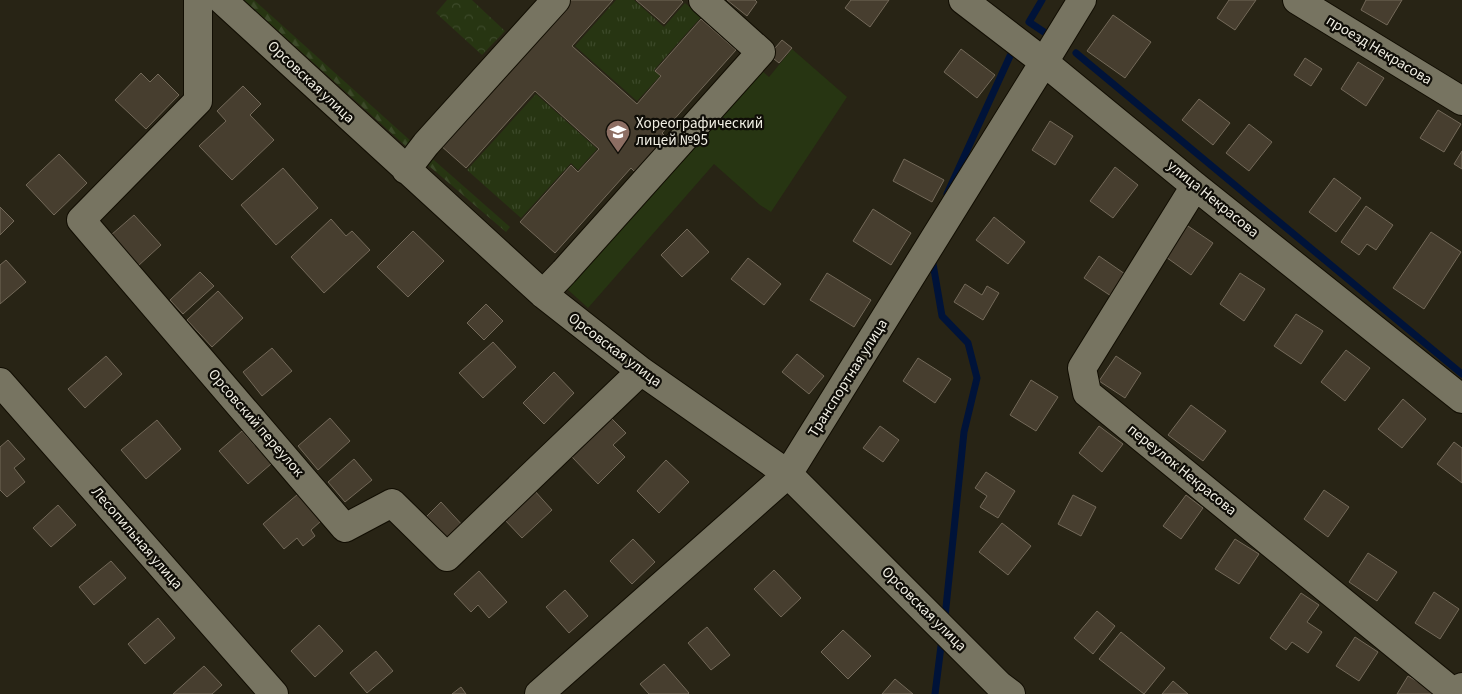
<svg xmlns="http://www.w3.org/2000/svg" width="1462" height="694" viewBox="0 0 1462 694" font-family="'Source Sans 3',sans-serif">
<style>
.grass{fill:url(#grass-tufts)}
.forest{fill:url(#forest-firs)}
.park{fill:url(#park-crowns)}
.garden{fill:#273512}
.lines{fill:none;stroke-linecap:round;stroke-linejoin:round}
.stream{stroke:#001339;stroke-width:7}
.building{fill:#473e2f;stroke:#736959}
.minor-casing{stroke:#110d02;stroke-width:30}
.minor{stroke:#777461;stroke-width:28}
.labels{text-anchor:middle;dominant-baseline:central;stroke-width:4.5;stroke-linejoin:round;paint-order:stroke}
.street-label{font-size:15px;fill:#f1efe4;stroke:#0f0d07}
.poi-label{font-size:15px;fill:#f1efe4;stroke:#0f0d07;text-anchor:start}
</style>
<defs>
<pattern id="grass-tufts" width="24" height="20" patternUnits="userSpaceOnUse" patternTransform="scale(1.25)"><rect width="24" height="20" fill="#273512"/><path d="M3 7l-1-3M5 7V3M7 7l1-3M15 17l-1-3M17 17v-4M19 17l1-3" fill="none" stroke="#3c4929"/></pattern>
<pattern id="forest-firs" width="22" height="20" patternUnits="userSpaceOnUse" patternTransform="scale(1.25)"><rect width="22" height="20" fill="#273512"/><path d="M5 1l3.5 6h-7zM16 11l3.5 6h-7z" fill="#3c4929"/></pattern>
<pattern id="park-crowns" width="20" height="18" patternUnits="userSpaceOnUse" patternTransform="scale(1.25)"><rect width="20" height="18" fill="#273512"/><path d="M2 6a3 3 0 1 1 6 0M12 15a3 3 0 1 1 6 0" fill="none" stroke="#3c4929"/></pattern>
</defs>
<rect width="100%" height="100%" fill="#282415"/>
<path class="grass" d="M616,0H634L664,27L685,3L701,17L654,70L660,76L637,101L575,46Z
M536,94L597,149L578,170L571,163L521,218L467,170Z"/>
<path class="forest" d="M244,0H254L413,143L409,149Z
M427,154L510,227L506,232L422,160Z"/>
<path class="park" d="M447,0H472L505,31L482,55L436,13Z"/>
<path class="garden" d="M792,49L847,97L771,212L760,205L714,164L588,308L566,288L760,69L769,77Z"/>
<g class="lines">
<path class="stream" d="M1042,0L1029,22L1053,38
M1076,53L1462,374
M947,194L1010,56
M932,258L942,316L968,343L977,378L964,432L945,617
M935,694L942,638"/>
</g>
<path class="building" d="M570,0H613L572,46L637,104L661,76L655,71L701,19L736,50L662,133L670,141L639,176L631,168L555,253L520,222L571,165L578,172L599,149L535,91L466,168L440,145Z
M636,0H681L683,2L664,24Z
M727,0H755L757,2L747,16Z
M851,0H889L870,27L845,8Z
M1229,0H1256L1235,30L1217,18Z
M1366,0H1402L1387,25L1361,10Z
M1113,15L1151,42L1125,78L1087,51Z
M782,40L792,48L779,63L769,55Z
M961,49L995,75L977,98L944,72Z
M1305,58L1322,69L1311,86L1294,75Z
M1358,62L1384,78L1366,106L1341,89Z
M141,73L150,82L158,74L179,95L146,129L115,100Z
M243,86L261,104L250,115L274,140L232,180L199,146L226,121L217,111Z
M1199,99L1230,123L1213,145L1182,120Z
M1438,110L1461,124L1444,152L1420,138Z
M1050,121L1073,136L1055,165L1032,150Z
M1249,124L1272,142L1249,171L1226,153Z
M1462,151V169L1454,164Z
M59,154L87,183L54,215L26,185Z
M904,159L944,180L932,202L893,181Z
M1115,167L1138,185L1113,218L1090,201Z
M283,168L318,208L276,245L241,205Z
M1334,178L1361,198L1336,232L1309,212Z
M1366,206L1393,225L1376,250L1367,244L1359,255L1341,242Z
M0,207L14,221L0,235Z
M873,209L911,233L891,265L853,241Z
M134,215L161,245L138,266L111,235Z
M994,217L1025,242L1008,264L976,240Z
M331,219L346,236L352,231L370,250L324,293L291,257Z
M1185,224L1213,243L1191,275L1163,255Z
M687,229L709,252L682,277L661,255Z
M413,231L444,261L408,297L377,267Z
M1431,232L1461,252L1424,309L1393,288Z
M1099,256L1125,274L1111,296L1084,278Z
M748,258L781,284L764,305L731,279Z
M6,260L26,282L0,304V265Z
M200,272L214,286L183,314L170,300Z
M827,273L871,300L854,327L810,300Z
M1240,273L1265,289L1244,321L1220,304Z
M965,284L982,295L987,286L999,293L983,320L954,302Z
M218,291L243,318L212,347L187,320Z
M486,304L503,321L484,340L467,323Z
M1296,314L1323,331L1301,364L1274,346Z
M493,342L516,367L483,398L459,373Z
M272,348L292,371L262,396L243,372Z
M1346,350L1370,368L1345,401L1321,382Z
M797,354L824,376L809,394L782,372Z
M106,356L122,374L85,408L68,389Z
M1116,356L1141,373L1125,398L1099,381Z
M918,358L951,379L935,403L903,381Z
M554,372L574,393L544,424L523,403Z
M1031,380L1058,397L1036,431L1010,415Z
M1403,399L1426,419L1402,448L1378,429Z
M1191,405L1226,431L1203,461L1168,435Z
M330,418L350,441L318,470L298,446Z
M611,418L626,433L613,445L625,457L598,484L572,457Z
M157,420L181,449L146,479L121,450Z
M880,426L899,440L883,462L863,448Z
M1099,426L1123,444L1102,472L1079,453Z
M242,431L271,464L248,484L219,451Z
M8,440L25,459L14,468L25,482L7,497L0,490V447Z
M1454,442L1462,448V483L1437,464Z
M354,459L372,480L345,502L328,482Z
M666,460L689,482L659,513L637,491Z
M986,472L1015,491L998,518L980,507L987,496L975,488Z
M534,490L552,510L522,538L503,518Z
M1324,490L1349,507L1328,537L1304,519Z
M298,494L321,521L311,530L315,536L303,546L297,538L284,549L263,524Z
M1073,495L1096,507L1081,536L1058,524Z
M1186,495L1203,508L1181,539L1163,526Z
M441,502L465,528L448,544L424,519Z
M58,505L76,525L51,547L33,528Z
M1002,523L1031,546L1008,575L979,552Z
M633,539L655,562L632,584L610,561Z
M1235,539L1259,554L1239,584L1215,569Z
M1368,553L1397,572L1377,601L1349,582Z
M111,561L126,578L94,605L79,587Z
M774,570L801,598L781,617L754,589Z
M479,571L507,602L489,618L478,605L471,612L454,594Z
M565,590L588,616L569,633L546,607Z
M1434,592L1459,609L1440,639L1415,623Z
M1301,593L1319,605L1307,622L1322,632L1308,653L1292,642L1286,650L1270,638Z
M1097,611L1115,626L1093,654L1074,638Z
M158,618L175,638L145,664L128,644Z
M319,625L343,651L315,677L291,651Z
M707,627L730,655L711,670L688,643Z
M843,630L871,656L848,679L821,652Z
M1121,632L1165,668L1144,694L1099,659Z
M1355,637L1378,652L1359,681L1336,666Z
M376,651L393,671L367,693L350,673Z
M664,664L689,693L688,694H649L640,684Z
M204,666L222,685L212,694H173Z
M1408,676L1435,692L1434,694H1397Z
M895,679L913,694H882Z
M1173,681L1188,694H1162Z
M461,687L466,694H452Z"/>
<g class="lines">
<defs>
<path id="minor" d="M198,0V101L81,220L345,528L392,503L447,557L641,371
M222,0L543,294L641,371L788,474L999,685L1011,694
M963,0L1044,62L1195,186L1462,399
M1297,0L1462,101
M406,170L426,144L556,0
M1195,186L1082,368L1087,393L1453,692L1462,687
M543,294L564,272L761,52L703,0
M0,382L274,694
M539,694L788,474L1044,62L1082,0"/>
</defs>
<use href="#minor" class="minor-casing"/>
<use href="#minor" class="minor"/>
</g>
<defs>
<symbol id="school-pin" viewBox="-11 -11 22 30"><path d="M0 17L-7.5 6A9.5 9.5 0 1 1 7.5 6Z" fill="#8d6e63" stroke="#0f0d07"/><path d="M0-5L7-2L0 1L-7-2ZM-4 1L0 2.5L4 1V4Q0 6-4 4Z" fill="#fff"/></symbol>
</defs>
<g fill-rule="evenodd">
<use href="#school-pin" x="604" y="118" width="28" height="38"/>
</g>
<g class="labels">
<g class="street-label">
<text transform="translate(1379 50) rotate(31)">проезд Некрасова</text>
<text transform="translate(311 82) rotate(43)">Орсовская улица</text>
<text transform="translate(1213 199) rotate(39)">улица Некрасова</text>
<text transform="translate(615 350) rotate(37)">Орсовская улица</text>
<text transform="translate(848 378) rotate(-58)">Транспортная улица</text>
<text transform="translate(256 423) rotate(49)">Орсовский переулок</text>
<text transform="translate(1182 470) rotate(39)">переулок Некрасова</text>
<text transform="translate(137 538) rotate(49)">Лесопильная улица</text>
<text transform="translate(924 609) rotate(45)">Орсовская улица</text>
</g>
<g class="poi-label">
<text x="636" y="123">Хореографический<tspan x="636" dy="17">лицей №95</tspan></text>
</g>
</g>
</svg>
